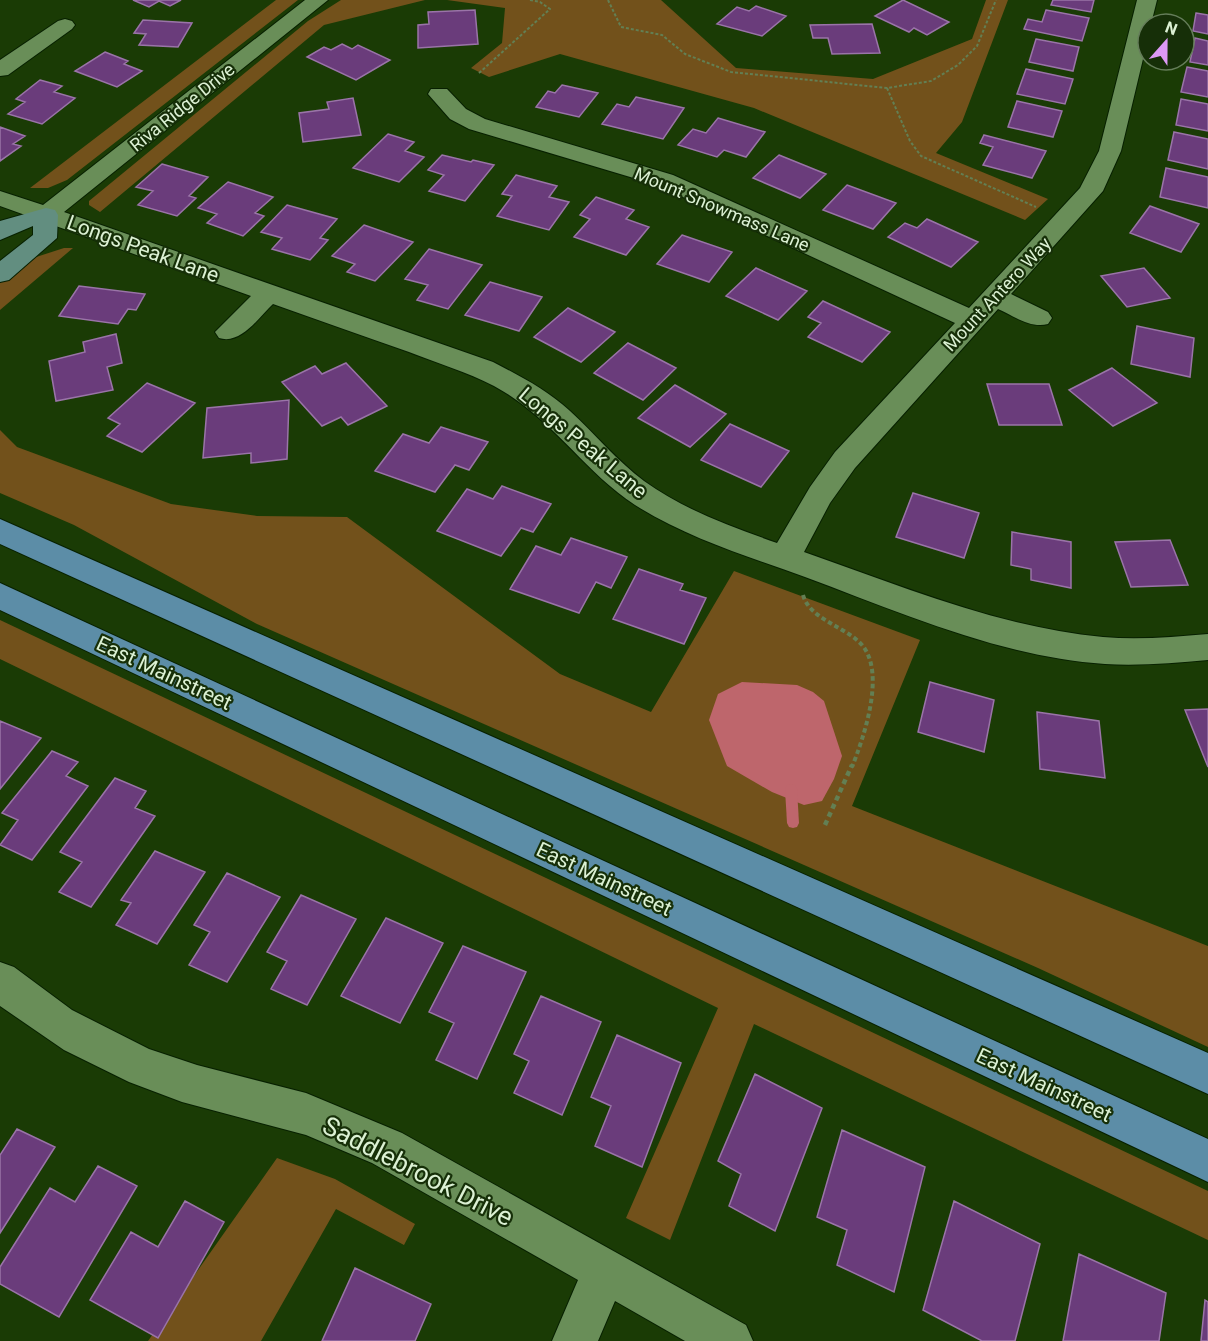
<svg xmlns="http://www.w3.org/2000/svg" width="1208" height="1341" viewBox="0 0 1208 1341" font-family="Roboto,sans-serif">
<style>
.green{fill:#72511b}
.water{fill:#be666c}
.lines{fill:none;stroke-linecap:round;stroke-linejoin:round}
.stream{fill:#be666c;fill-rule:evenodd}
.building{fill:#6a3c7b;stroke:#9a74a8;stroke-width:1.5}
.street-casing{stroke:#072000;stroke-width:2}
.secondary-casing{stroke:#072000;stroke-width:2}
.primary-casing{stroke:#072000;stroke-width:2}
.path-far2{stroke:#637f53;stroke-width:2;stroke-dasharray:3 2;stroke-linecap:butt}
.path-far1{stroke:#637f53;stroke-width:4;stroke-dasharray:4.5 3;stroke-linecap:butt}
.path{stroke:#637f53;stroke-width:4.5;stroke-dasharray:5 4;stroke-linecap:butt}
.street{fill:#698e58;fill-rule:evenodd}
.secondary{fill:#628e80;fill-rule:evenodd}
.primary{fill:#5c8da7;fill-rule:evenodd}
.labels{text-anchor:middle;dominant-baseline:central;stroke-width:4.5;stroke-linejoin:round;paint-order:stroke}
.far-street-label{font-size:18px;fill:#dcf1d4;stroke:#162f08}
.street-label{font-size:21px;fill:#dcf1d4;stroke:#162f08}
.near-street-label{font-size:26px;fill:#dcf1d4;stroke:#162f08}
</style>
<rect width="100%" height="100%" fill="#1a3b05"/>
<path class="green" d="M276,0H298L67,180L48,188H30Z
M341,0H425L324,25L100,212L89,205V201L308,21Z
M447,0H661L736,68L873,79L972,39L986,0H1008L962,122L936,153L1048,199L1025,220L754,108L560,54L489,77L471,68L502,43L505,8Z
M64,248H73L0,310V283L30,259Z
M0,430L17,447L171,504L257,516L347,517L560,674L651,712L734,571L920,640L852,806L1208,946V1047L1038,968L257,624L74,525L0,493Z
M0,620L1208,1191V1240L754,1024L670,1240L626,1218L718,1008L0,659Z
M277,1158L335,1179L415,1224L404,1245L336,1209L261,1341H148Z"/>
<path class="water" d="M742,682L797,685L813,692L824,701L842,756L834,779L822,801L804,805L772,792L727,766L709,720L718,694Z"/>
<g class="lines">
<path class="stream" d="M791,784L795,785L797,789L799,823L797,827L793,828L789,827L787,823L785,789L787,785Z"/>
</g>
<path class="building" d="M133,0H181L170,6L159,1L149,7Z
M903,0L949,22L927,35L914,28L909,32L875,16Z
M1053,0H1094L1091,12L1051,5Z
M756,6L786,16L762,36L717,24L737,7L749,11Z
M475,10L478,44L418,48V25L429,24L428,12Z
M1046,10L1089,18L1082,41L1024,29L1028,19L1042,22Z
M1196,13L1208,15V34L1193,31Z
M143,20L192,23L178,47L139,45L146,34L134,33Z
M872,24L880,53L832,54L828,38H813L810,25Z
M1195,38L1208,41V65L1190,62Z
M1036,39L1079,47L1073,71L1029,62Z
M342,44L352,49L358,45L390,60L356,80L307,57L324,47L331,50Z
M105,52L128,61L124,64L142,71L117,87L75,71Z
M1187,67L1208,71V97L1181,92Z
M1026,69L1073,79L1065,104L1017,94Z
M40,80L62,86L54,92L75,98L42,124L8,114L25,102L16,99Z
M562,85L598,93L579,117L536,107L548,91L555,93Z
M636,97L684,108L663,139L602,124L617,104L629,107Z
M353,98L361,135L303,142L299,113L329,109L327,102Z
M1181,99L1208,104V131L1176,125Z
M1017,101L1062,111L1053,137L1008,127Z
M718,118L765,132L746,157L724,150L717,157L678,145L693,129L706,133Z
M0,127L25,136L13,144L21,146L0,161Z
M1174,132L1208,139V169L1168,160Z
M388,134L414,142L405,151L424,157L399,182L353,168Z
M984,135L1046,151L1032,178L983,165L993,147L980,143Z
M442,155L471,162L473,160L494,165L465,201L429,191L444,175L428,170Z
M779,155L826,174L800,198L753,178Z
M162,164L208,177L189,196L196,198L177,216L138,205L153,191L136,187Z
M1166,168L1208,177V208L1160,197Z
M516,175L557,186L549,197L569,202L549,230L497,216L512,196L502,194Z
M228,182L273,197L255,213L264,216L243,236L207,223L217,214L198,208Z
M847,185L896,203L873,229L823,210Z
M596,197L634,210L626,219L649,227L626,255L574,237L590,219L580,215Z
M287,205L337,219L320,238L328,240L310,260L272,249L282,238L261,232Z
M1150,206L1199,224L1181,252L1130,233Z
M927,219L978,242L951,267L888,237L905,223L917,228Z
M364,225L413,242L375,281L347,272L355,264L332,256Z
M682,235L732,252L709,282L657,264Z
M429,249L482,265L448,309L417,300L428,285L405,279Z
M756,268L807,291L778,320L726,296Z
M1144,268L1170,298L1127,307L1101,276Z
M490,282L542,297L519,331L465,315Z
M79,286L145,294L136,310L128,309L118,324L59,316Z
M823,301L890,332L862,362L808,337L821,323L808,317Z
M568,308L615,332L581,362L534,337Z
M1137,326L1194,338L1190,377L1131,364Z
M116,334L122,363L107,367L113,390L56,401L49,361L85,352L83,342Z
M628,343L676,368L643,400L594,373Z
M346,363L387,406L348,425L341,417L322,426L282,382L315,366L322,374Z
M1112,368L1157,403L1113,426L1069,390Z
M147,383L195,403L142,452L107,436L120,424L108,418Z
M987,384H1049L1062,425H999Z
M675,385L726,414L690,447L638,418Z
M289,400L287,459L251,463V453L203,458L207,408Z
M730,424L789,451L761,487L701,460Z
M441,427L488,442L469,470L455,465L435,492L375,471L403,434L429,443Z
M502,486L551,504L533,532L521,528L501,556L437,531L467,489L493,499Z
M913,493L979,513L964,558L896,537Z
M1012,532L1071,542V588L1031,580V569L1011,565Z
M571,538L627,557L611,588L596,582L579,613L510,589L536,546L561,555Z
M1170,540L1188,585L1131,587L1115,542Z
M639,569L683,584L680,590L706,598L684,644L613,619Z
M930,682L994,700L984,752L918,732Z
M1208,709V767L1185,710Z
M1037,712L1099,721L1105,778L1040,769Z
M0,721L41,738L0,789Z
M52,751L78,762L66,776L88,786L32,860L0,845L18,820L2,813Z
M115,778L146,791L135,808L155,816L91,907L59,892L82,862L60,852Z
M155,851L205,872L157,944L116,925L131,903L121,900Z
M227,873L280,897L227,982L189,965L210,932L194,925Z
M301,895L356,919L307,1005L271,989L287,961L267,952Z
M386,918L443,943L400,1023L341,996Z
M463,946L526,972L477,1079L436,1060L454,1023L429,1012Z
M541,996L601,1022L562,1115L514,1093L529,1061L514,1054Z
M617,1035L681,1063L642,1167L595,1146L611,1106L591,1097Z
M755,1074L822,1108L775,1231L729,1206L741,1174L718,1161Z
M17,1129L55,1147L0,1233V1155Z
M842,1130L925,1167L894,1292L837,1265L847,1230L817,1217Z
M98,1166L137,1186L59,1317L0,1284V1267L50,1188L75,1202Z
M185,1201L224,1222L158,1338L90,1300L131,1232L158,1247Z
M954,1201L1040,1244L1015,1341H982L923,1310Z
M1079,1254L1166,1293L1159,1341H1063Z
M355,1268L431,1304L415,1341H322Z
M1205,1300L1208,1302V1341H1201Z"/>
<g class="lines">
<defs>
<path id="street" d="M305,0H328L64,212L493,362C520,376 547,390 570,411C595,434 617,461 644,481C684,510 732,527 777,543L810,487L835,452L955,323L657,185L469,129L450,119L428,94L431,89H447L466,109L485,119L673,175L969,308L1080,188L1099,151L1137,0H1157L1151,24H1148V38L1121,151L1103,191L1011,294L1048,312L1052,318L1048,324C1031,329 1014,316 998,309L855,468L830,503L804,552C902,586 998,627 1103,637C1138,640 1173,637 1208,634V660C1174,663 1140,666 1105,664C1001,657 902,613 805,577C747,556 687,538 635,505C582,470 553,418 494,386C467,372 437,363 409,352C363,336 318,320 273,304C258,318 241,345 219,338L215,332L251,296L0,206V191L43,205Z
M65,19L72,21L75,25L72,29L8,75L0,76V60L58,21Z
M0,962L14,967L72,1010L149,1049L197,1065L306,1093L402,1133L746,1325L753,1341H685L615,1301L598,1341H552L578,1280L372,1163L306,1135L182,1102L129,1082L64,1050L0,1006Z"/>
<path id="secondary" d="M46,208L55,210L58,215L57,238L9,280L0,282V261L33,235V226L0,240V221Z"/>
<path id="primary" d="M0,519L1208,1053V1094L0,544Z
M0,583L1208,1139V1182L0,610Z"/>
</defs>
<use href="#street" class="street-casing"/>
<use href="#secondary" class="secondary-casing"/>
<use href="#primary" class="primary-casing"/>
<path class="path-far2" d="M608,0L621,27L662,35L685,54L731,72L887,88L931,81L958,65L977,46L996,0
M479,73L550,9L540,2L530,0
M887,88L910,141L921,156L1036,207"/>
<path class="path-far1" d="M803,595C807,609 820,617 832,624C842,630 854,636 862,645C886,673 864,737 852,767"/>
<path class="path" d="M825,825L852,765"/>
<use href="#street" class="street"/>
<use href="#secondary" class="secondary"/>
<use href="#primary" class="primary"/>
</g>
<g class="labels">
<g class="far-street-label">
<text transform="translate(182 107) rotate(-39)">Riva Ridge Drive</text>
<text transform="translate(722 209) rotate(23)">Mount Snowmass Lane</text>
<text transform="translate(997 294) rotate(-47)">Mount Antero Way</text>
</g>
<g class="street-label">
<text transform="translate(143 249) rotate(20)">Longs Peak Lane</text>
<text transform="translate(583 443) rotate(40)">Longs Peak Lane</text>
<text transform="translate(164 673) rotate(25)">East Mainstreet</text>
<text transform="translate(604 879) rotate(25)">East Mainstreet</text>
<text transform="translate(1044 1085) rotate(25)">East Mainstreet</text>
</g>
<g class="near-street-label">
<text transform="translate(418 1171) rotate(27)">Saddlebrook Drive</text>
</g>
</g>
<g transform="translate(1166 42) rotate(21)"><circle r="28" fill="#162f08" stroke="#657d5a" stroke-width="1.5"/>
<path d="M0-4.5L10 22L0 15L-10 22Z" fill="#dc99f5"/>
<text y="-9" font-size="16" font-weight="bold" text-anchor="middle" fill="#dcf1d4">N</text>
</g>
</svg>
